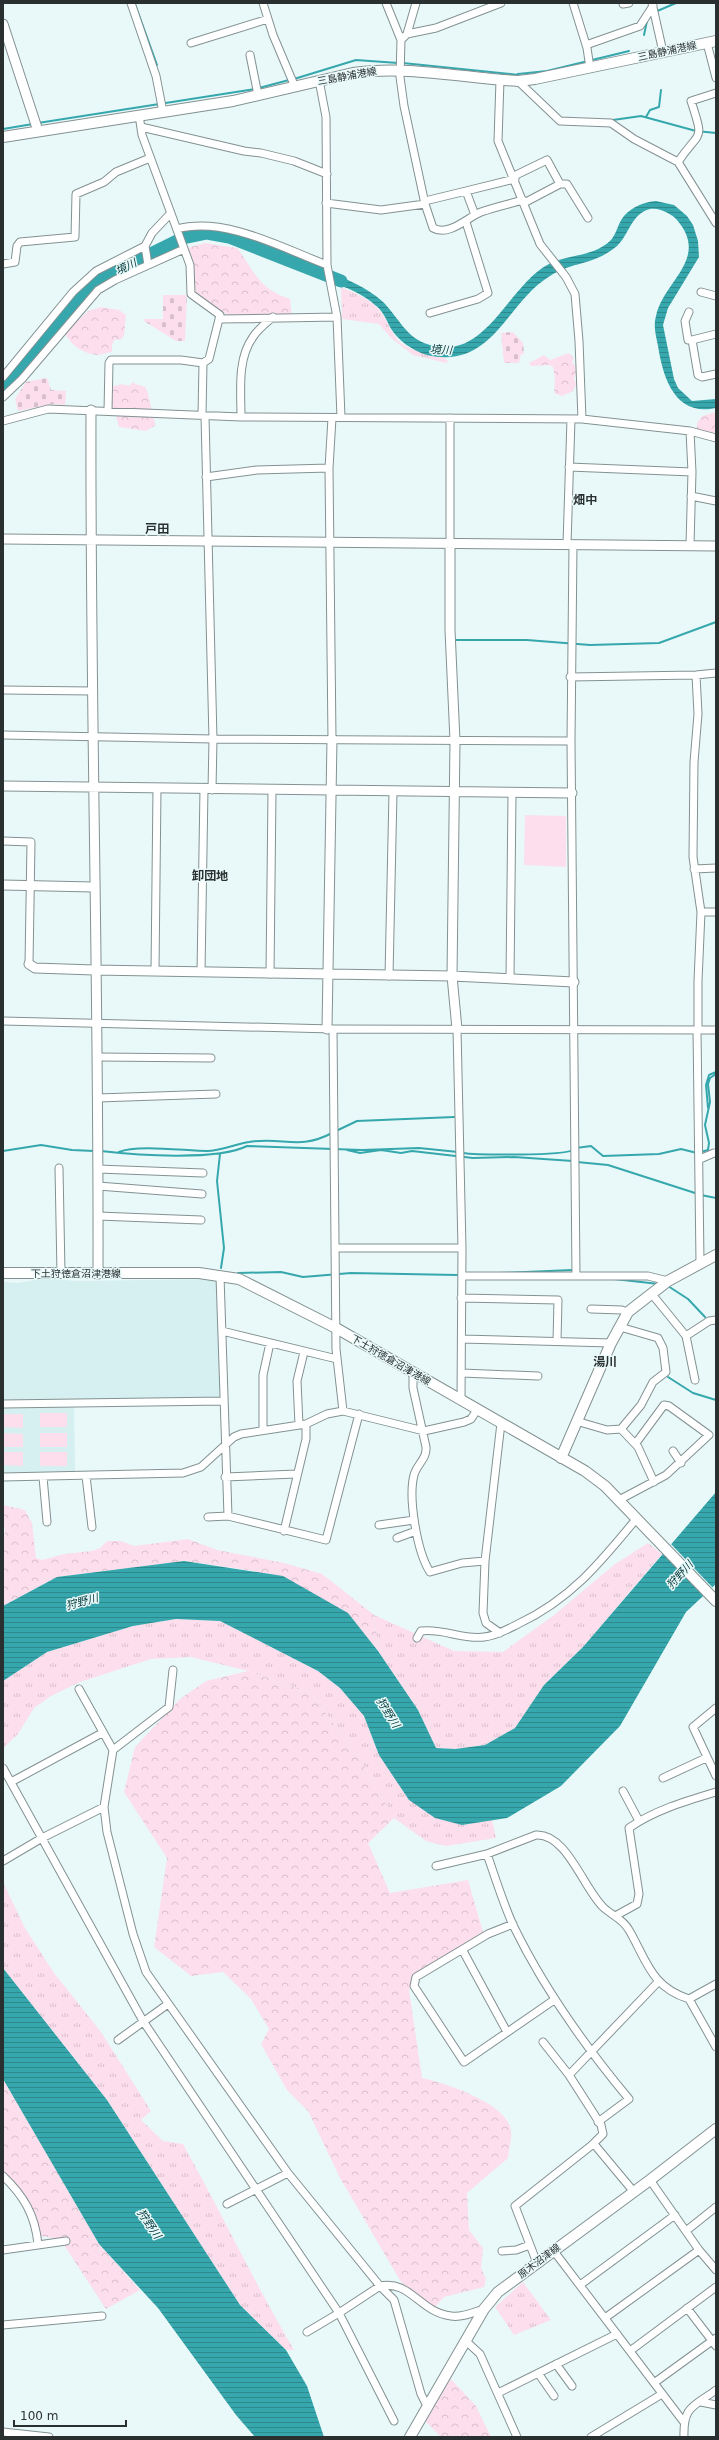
<svg xmlns="http://www.w3.org/2000/svg" width="719" height="2440" viewBox="0 0 719 2440" font-family="'DejaVu Sans','Noto Sans JP',sans-serif">
<style>
.built{fill:#d6eff0}
.grass{fill:url(#grass-tufts)}
.forest{fill:url(#forest-crowns)}
.cemetery{fill:url(#cemetery-stones)}
.garden{fill:#fcdeec}
.water{fill:url(#water-rules)}
.pier{fill:#e9f9f9}
.lines{fill:none;stroke-linecap:round;stroke-linejoin:round}
.stream{stroke:#36a8ad;stroke-width:2}
.river{stroke:#36a8ad;stroke-width:13}
.minor-casing{stroke:#839192;stroke-width:9}
.tertiary-casing{stroke:#839192;stroke-width:11}
.secondary-casing{stroke:#839192;stroke-width:12}
.minor{stroke:#fff;stroke-width:7}
.tertiary{stroke:#fff;stroke-width:9}
.secondary{stroke:#fff;stroke-width:10}
.labels{text-anchor:middle;dominant-baseline:central;stroke-width:3;stroke-linejoin:round;paint-order:stroke}
.street-label{font-size:10px;fill:#2a3030;stroke:#e9f9f9}
.water-label{font-size:11px;font-style:italic;fill:#043a3c;stroke:#e9f9f9}
.quarter-label{font-size:12px;font-weight:bold;fill:#2a3030;stroke:#e9f9f9}
</style>
<defs>
<pattern id="grass-tufts" width="24" height="20" patternUnits="userSpaceOnUse"><rect width="24" height="20" fill="#fcdeec"/><path d="M3 7l-1-3M5 7V3M7 7l1-3M15 17l-1-3M17 17v-4M19 17l1-3" fill="none" stroke="#d8bfcb"/></pattern>
<pattern id="forest-crowns" width="20" height="18" patternUnits="userSpaceOnUse"><rect width="20" height="18" fill="#fcdeec"/><path d="M2 6a3 3 0 1 1 6 0M12 15a3 3 0 1 1 6 0" fill="none" stroke="#d8bfcb"/></pattern>
<pattern id="cemetery-stones" width="16" height="16" patternUnits="userSpaceOnUse"><rect width="16" height="16" fill="#fcdeec"/><path d="M2 7V4a2 2 0 0 1 4 0v3zM10 15v-3a2 2 0 0 1 4 0v3z" fill="#d8bfcb"/></pattern>
<pattern id="water-rules" width="6" height="5" patternUnits="userSpaceOnUse"><rect width="6" height="5" fill="#36a8ad"/><path d="M0 2.5h6" fill="none" stroke="#2e898d"/></pattern>
</defs>
<rect width="100%" height="100%" fill="#e9f9f9"/>
<path class="built" d="M44,1278L76,1281L214,1279L217,1285L220,1397L3,1401V1282L19,1283Z
M71,1407L74,1408L75,1471L3,1473V1408Z"/>
<path class="grass" d="M341,287C354,293 371,299 380,311C389,322 391,335 402,344C415,353 440,352 448,361L446,363L413,355L391,338L379,324L342,319Z
M648,1543L662,1554L583,1647L544,1685L515,1728L485,1745L455,1749L436,1748L418,1710L378,1651L374,1615L454,1651L503,1652L554,1615L615,1564Z
M176,1619L220,1621L318,1671L340,1688L364,1716L379,1755L462,1825L492,1820L496,1838L446,1846L426,1841L394,1818L355,1752L310,1692L248,1671L191,1657L151,1659L80,1682L51,1696L34,1708L18,1734L3,1748V1681L47,1652L133,1626Z
M3,1882L25,1928L54,1973L101,2032L151,2111L141,2120L163,2141L183,2144C221,2212 254,2282 294,2350H286L240,2305L107,2100L3,1968Z
M523,2282L551,2320L514,2335L495,2307Z"/>
<path class="forest" d="M205,243L237,248C257,274 257,288 290,299L292,316L228,315L196,296L192,259L188,250L190,247Z
M101,307L119,310L126,315L124,336L120,340L115,339L112,345V352C108,352 102,355 97,355C84,354 70,345 65,333L88,311Z
M569,353L574,358L572,363L575,365L576,373L574,378L576,384L573,391L562,396L554,393L555,378L553,367L549,365L531,366L529,363L544,355L550,360Z
M133,382C137,386 142,385 145,387C149,391 152,416 156,425L146,431L119,427L116,416L110,408L111,387L122,384L129,386Z
M716,412V433L701,432L697,429V423L702,416Z
M3,1505L25,1510L32,1523L36,1558L42,1560L64,1554L92,1551L100,1548L107,1541H121L134,1546L188,1539L217,1550L284,1563L322,1574L374,1615L378,1651L348,1613L255,1571L185,1561L57,1577L3,1606V1548L5,1529L3,1524Z
M248,1671L310,1692L355,1752L394,1818L368,1843L390,1893L468,1880L483,1932L415,1975L409,1990L422,2078C445,2083 508,2103 511,2131C512,2139 509,2150 508,2158L467,2193L469,2230L483,2248L481,2268L486,2279L484,2287L444,2297L434,2308L401,2282L340,2178L308,2111L287,2090L261,2044L269,2029L251,1999L223,1972L191,1976L154,1947L167,1858L124,1792L135,1747L180,1699L206,1681Z
M3,2079L99,2244L140,2290L106,2309L60,2239L40,2236C35,2207 27,2192 3,2173Z
M451,2379L476,2406L491,2437H441L425,2421L436,2399Z"/>
<path class="cemetery" d="M163,295H187L185,341H176L144,321V319H163Z
M513,332L523,343L524,354H521L519,363H504L501,333Z
M47,378L51,390L66,391L65,405L53,404L18,411L15,399L26,382Z"/>
<path class="garden" d="M525,815L566,816V867L524,865Z
M40,1413H67V1427H40Z
M3,1414H23V1428L3,1427Z
M3,1433L23,1434V1447H3Z
M40,1433H67V1447H40Z
M3,1452H23V1466L3,1465Z
M40,1452H67V1466H40Z"/>
<path class="water" d="M656,201L674,205L687,216L693,225L698,241L699,257L668,308L663,325L674,379L678,388L692,401L716,399V408C675,417 663,378 658,346C656,336 653,326 656,316C664,280 710,259 677,220C672,214 659,207 650,209C631,214 629,235 617,246C593,266 573,261 550,276C505,303 494,370 427,355C413,351 397,340 390,327C386,319 383,311 375,305C363,294 346,287 330,282L329,272C348,280 366,287 382,301C399,317 405,338 430,345C486,362 508,285 549,264C569,254 594,257 611,240C617,233 618,223 624,216C632,207 644,202 656,201Z
M716,1492V1584L686,1612L620,1726L561,1786L507,1818L462,1825L435,1818L409,1800L379,1755L364,1716L340,1688L318,1671L220,1621L176,1619L133,1626L47,1652L3,1681V1606L57,1577L184,1561L283,1576L348,1613L378,1651L418,1710L436,1748L455,1749L485,1745L515,1728L544,1685L583,1647Z
M3,1968L107,2100L240,2305L286,2350L307,2386L324,2437H255L236,2415L158,2308L99,2244L3,2079Z"/>
<path class="pier" d="M671,1544L714,1589L706,1596L663,1552Z"/>
<g class="lines">
<path class="stream" d="M135,4L157,65
M655,12L676,3
M644,35L647,21
M403,63L519,75
M518,74L547,71L629,51
M294,79L356,60L398,63
M259,88L289,80
M646,117L650,110L659,107L661,90
M613,120L641,116L696,131L716,133
M38,123L255,89
M3,129L33,124
M456,640H527L590,645L659,643L716,622
M708,1108L706,1085L709,1075L716,1072
M336,1131L357,1121L454,1117
M576,1148L591,1146L603,1156L659,1154L681,1149L697,1153L708,1150L709,1143L705,1125L710,1102L708,1084L710,1078L716,1074
M347,1150L360,1153L381,1150L401,1153L412,1151L473,1158L514,1157L573,1161
M3,1151L41,1145L72,1150L94,1151
M101,1151C136,1155 217,1161 247,1146L362,1150L419,1148L458,1152
M119,1152C137,1144 186,1151 207,1151C221,1151 235,1144 249,1142C283,1136 298,1151 332,1133
M462,1153C477,1155 563,1156 573,1150
M220,1154L217,1181L224,1248L221,1268
M577,1162L608,1165L695,1193
M701,1195L716,1198
M238,1273L281,1272L303,1277L351,1273L457,1275
M500,1273L572,1270
M614,1279L659,1284
M668,1286L688,1299L705,1317
M668,1377L693,1393L716,1400"/>
<path class="river" d="M3,388L96,281L183,238L207,233L229,237L341,281"/>
<defs>
<path id="minor" d="M131,3L156,76L163,112
M263,3L273,35L295,87
M386,3L401,40L400,77L404,106L425,204L433,228C449,237 468,217 481,212C495,207 509,204 523,200
M573,3L587,48L590,68
M652,3L663,52
M623,4L629,3
M407,34L416,3
M401,40L407,34L436,28L501,3
M191,43L268,19
M707,43L716,78
M586,45L640,26L653,6
M250,55L258,95
M319,80L326,117L327,265L337,317L341,417
M500,80L498,141L540,244L566,277L575,294L579,341L582,419
M518,81L560,121L611,123L634,139L678,162L716,223
M139,115L142,135L190,265L191,294L220,315L209,359L203,363L202,415
M141,127L244,151L261,153L294,161L327,174
M678,162C700,129 705,143 691,101L716,93
M514,176L547,160L560,184
M466,191L515,179
M425,201L466,191L475,215
M326,203L381,210L425,204
M524,203L560,184H567L588,218
M177,229C225,216 282,248 327,265
M145,246L148,265
M3,264L15,262L17,246L20,242L75,237L76,194L104,182L116,172L150,158
M701,292L716,296
M689,312L685,321L688,340H692L698,375L702,377L716,374
M430,313L478,299L488,293L466,222
M220,319L337,317
M692,340L716,334
M3,377L73,292L96,271L145,246L152,233L170,214
M3,397L22,379L98,290L115,280L184,249
M108,411L109,363L111,360H181L203,363
M205,416L213,739L212,790
M241,417C241,391 237,359 253,337C258,329 266,323 273,317
M332,418L329,468L332,739
M450,418V544
M3,421L48,409L241,417L582,419L690,431L692,472L690,545
M690,431L716,438
M569,467L692,472
M206,477L257,470L329,468
M691,496L716,501
M567,544L571,419
M573,545L571,741L576,1276
M696,675L698,714L694,762L693,857L701,912L698,981V1030
M570,677L696,675L716,673
M3,690L92,691
M3,735L213,739L571,741
M3,841L31,842L29,964
M694,869L716,868
M701,912H716
M155,971L157,788
M201,972L204,789
M270,974L272,791
M389,976L393,792
M510,979L512,794
M3,1021L333,1029L716,1030
M333,1029L336,1349L343,1411
M457,1029L462,1248L461,1401
M697,1030L700,1262
M98,1057L211,1058
M98,1098L216,1094
M700,1159L714,1153
M59,1168L61,1273
M98,1169L203,1173
M98,1186L202,1194
M98,1216L201,1220
M335,1248H462
M220,1276L228,1516
M462,1276H648L668,1281
M651,1293L686,1336L695,1380
M461,1298L558,1300L557,1341
M591,1309L622,1310L627,1313
M222,1331L337,1359
M686,1336L709,1321L716,1320
M462,1339L611,1343
M413,1373V1388L426,1447C427,1459 417,1464 414,1475C408,1498 417,1552 430,1572L462,1563L485,1561
M462,1373L538,1376
M3,1404L224,1401
M576,1421L607,1430L621,1429L641,1405L653,1382L666,1372L663,1348L658,1338L620,1327
M299,1425L297,1381L304,1352
M263,1429V1375L270,1343
M621,1429L638,1447L654,1482
M673,1451L681,1463
M86,1476L92,1527
M3,1477L183,1473L201,1467L234,1437L241,1434L306,1424L327,1414L343,1411L424,1431L464,1422L471,1419L477,1410
M43,1477L47,1522
M225,1477L296,1474
M619,1500L666,1475L709,1435L669,1406L664,1405L636,1443
M208,1517L228,1516L326,1540L359,1414
M379,1525L414,1520
M284,1531L306,1439V1424
M397,1538L416,1531
M500,1633L486,1623L483,1613L485,1561L501,1423
M417,1638L421,1631C443,1628 463,1640 484,1637C496,1636 508,1629 518,1624C571,1599 600,1563 637,1518
M79,1689L113,1750L104,1807L107,1832L133,1934L146,1972L288,2173L380,2286C411,2280 419,2312 451,2316C462,2318 474,2312 484,2309
M716,1708L693,1727L716,1776
M113,1750L169,1707L173,1670
M3,1768L143,2021L339,2313L380,2286L394,2300L421,2394L428,2408
M663,1778L706,1758
M11,1782L102,1733
M623,1791L639,1821
M487,1854C495,1877 503,1903 513,1925C544,1989 584,2045 629,2099L598,2122
M3,1861L42,1838L104,1807
M436,1866L487,1854L536,1835C567,1833 584,1890 604,1908C613,1916 623,1919 629,1930C647,1961 651,1987 689,1999L716,2047
M617,1915L637,1904L639,1894L629,1828C655,1810 686,1801 716,1792
M513,1924L488,1934L416,1977L414,1986L464,2062L554,2000
M463,1951L507,2032
M689,1999L716,1984
M118,2040L168,2004
M543,2042L569,2075
M594,2144L634,2192
M3,2176C24,2196 35,2215 38,2244
M650,2180L699,2250L716,2270
M227,2204L288,2173
M686,2231L716,2207
M3,2250L66,2241
M553,2250L683,2421
M502,2251L516,2250L530,2245
M537,2263L515,2206L592,2145L603,2134L601,2125L569,2075L658,1982
M580,2285L675,2215
M687,2308L716,2346
M605,2318L699,2250
M3,2325L102,2316
M307,2332L339,2313L394,2421
M467,2342L480,2354L517,2437
M630,2351L716,2287
M556,2364L572,2386
M538,2373L554,2396
M654,2383L716,2338
M498,2393L617,2334
M701,2402L716,2405
M3,2432L49,2437
M591,2437L662,2394
M684,2437C683,2406 693,2407 716,2390"/>
<path id="tertiary" d="M3,24L38,131
M91,410C90,698 99,986 98,1274
M3,539L716,546
M450,544V630L455,741L452,976L457,1029
M3,786L572,793
M3,885L93,887
M29,964L35,968L94,970L452,976L574,982
M327,1029L332,739"/>
<path id="secondary" d="M3,137L233,101L353,73C408,65 463,78 518,81L535,79L716,41
M3,1273H199L239,1279L336,1328L585,1471L605,1486L716,1601
M561,1458L611,1343L628,1312L668,1281L716,1255
M410,2437L484,2309L498,2292L650,2180L716,2129"/>
</defs>
<use href="#minor" class="minor-casing"/>
<use href="#tertiary" class="tertiary-casing"/>
<use href="#secondary" class="secondary-casing"/>
<use href="#minor" class="minor"/>
<use href="#tertiary" class="tertiary"/>
<use href="#secondary" class="secondary"/>
</g>
<g class="labels">
<g class="street-label">
<text transform="translate(667 51) rotate(-12)">三島静浦港線</text>
<text transform="translate(347 76) rotate(-10)">三島静浦港線</text>
<text x="76" y="1273">下土狩徳倉沼津港線</text>
<text transform="translate(391 1360) rotate(30)">下土狩徳倉沼津港線</text>
<text transform="translate(539 2261) rotate(-37)">原木沼津線</text>
</g>
<g class="water-label">
<text transform="translate(126 267) rotate(-26)">境川</text>
<text transform="translate(441 350) rotate(3)">境川</text>
<text transform="translate(680 1575) rotate(-48)">狩野川</text>
<text transform="translate(82 1602) rotate(-15)">狩野川</text>
<text transform="translate(388 1713) rotate(58)">狩野川</text>
<text transform="translate(149 2224) rotate(56)">狩野川</text>
</g>
<g class="quarter-label">
<text x="585" y="500">畑中</text>
<text x="157" y="529">戸田</text>
<text x="210" y="876">卸団地</text>
<text x="605" y="1362">湯川</text>
</g>
</g>
<rect width="719" height="2440" fill="none" stroke="#2a3030" stroke-width="8"/>
<path d="M14 2420v6h112v-6" fill="none" stroke="#2a3030" stroke-width="2"/>
<text x="20" y="2420" font-size="12" fill="#2a3030" stroke="#e9f9f9" stroke-width="3" paint-order="stroke">100 m</text>
</svg>
